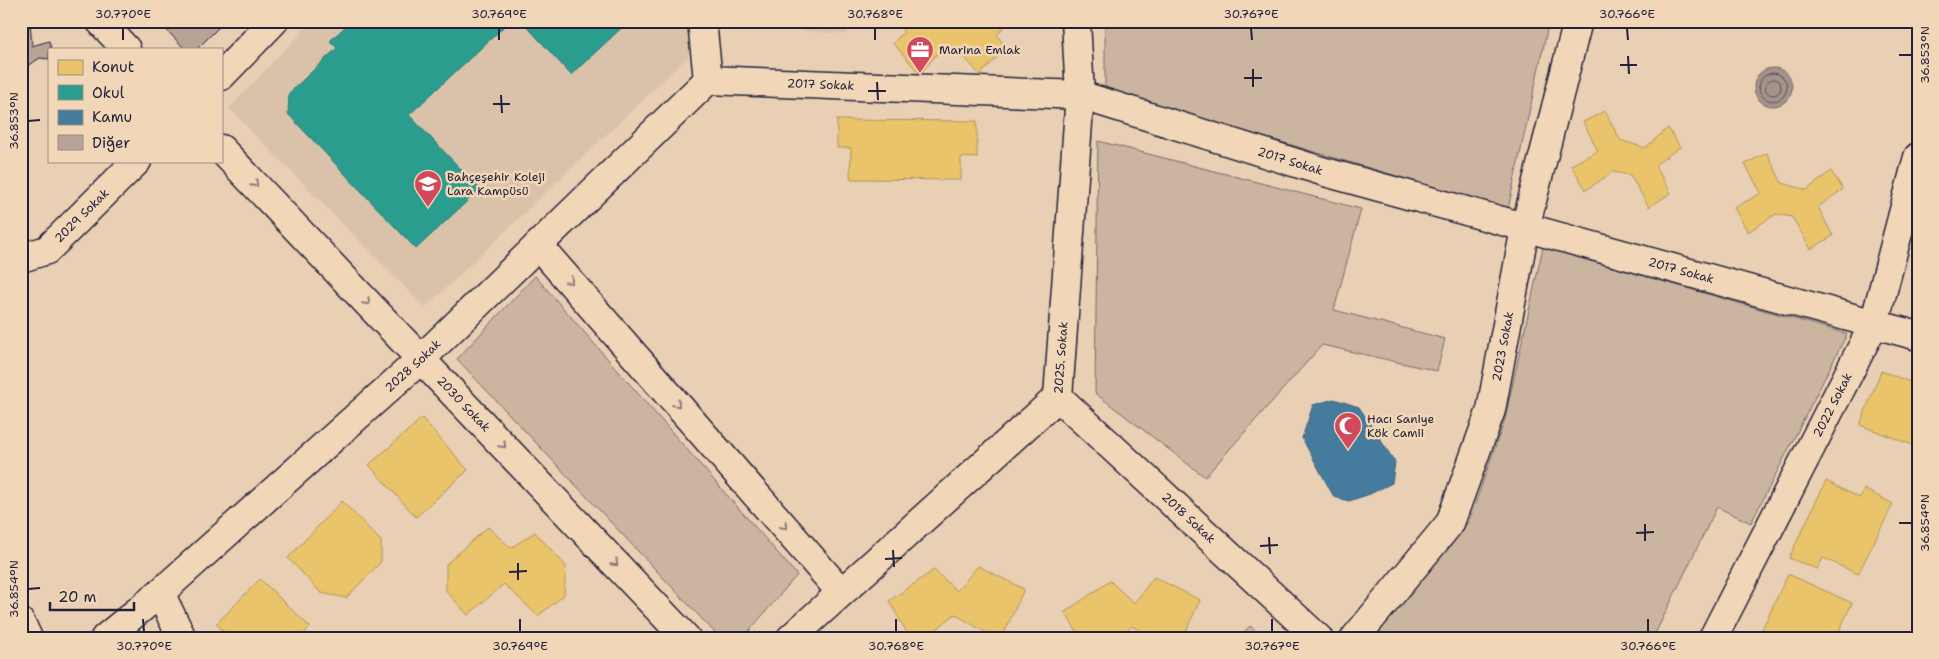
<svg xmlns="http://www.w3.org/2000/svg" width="1939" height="659" viewBox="0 0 1939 659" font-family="'Shantell Sans',sans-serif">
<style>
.built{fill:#dac2aa}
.green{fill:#cbb5a1;stroke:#766c6e}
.water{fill:#a5938a;stroke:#71666a}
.homes{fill:#e9c46a;stroke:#ad935c}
.schools{fill:#2a9d8f;stroke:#287876}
.public{fill:#457b9d;stroke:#3a6080}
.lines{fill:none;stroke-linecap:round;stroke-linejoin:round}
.shore{stroke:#564f5b;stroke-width:1}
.building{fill:#b7a495;stroke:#22223b}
.minor-casing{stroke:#22223b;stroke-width:31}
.minor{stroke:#f1d6b8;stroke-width:28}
.oneway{stroke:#8a7c7a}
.ticks{fill:none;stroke:#22223b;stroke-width:2}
.labels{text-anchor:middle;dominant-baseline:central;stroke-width:5;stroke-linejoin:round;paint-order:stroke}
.poi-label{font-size:12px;fill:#22223b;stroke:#f1d6b8;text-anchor:start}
.street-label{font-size:12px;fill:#22223b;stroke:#f1d6b8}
.neatline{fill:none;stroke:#22223b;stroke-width:2}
.ticks-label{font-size:12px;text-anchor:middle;fill:#22223b}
</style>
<rect width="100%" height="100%" fill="#e9cfb3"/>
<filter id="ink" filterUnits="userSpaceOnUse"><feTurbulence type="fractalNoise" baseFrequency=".02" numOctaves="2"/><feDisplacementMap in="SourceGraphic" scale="10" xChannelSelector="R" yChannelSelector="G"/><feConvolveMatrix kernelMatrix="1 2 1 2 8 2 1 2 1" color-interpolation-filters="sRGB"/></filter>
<g filter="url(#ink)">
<path class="built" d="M312,21H690L693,52L425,308L229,108Z
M763,21H848L847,34L763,28Z"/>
<path class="green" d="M1105,21H1549L1508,209L1105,90Z
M1098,141L1361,209L1334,310L1445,339L1437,371L1322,345L1205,477L1095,393Z
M1543,247L1847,334L1751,523L1717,507L1654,636L1657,638H1374L1469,521L1505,419Z
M535,276L797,575L743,638H720L457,359Z
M1250,626L1264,638H1238Z"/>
<path class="water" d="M1754 87a19 19 0 1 1 38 0a19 19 0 1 1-38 0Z"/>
<path class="homes" d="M895,21H1006L1007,23L997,35L1006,48L980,75L960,52L938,53L920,74L893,43L904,32Z
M1605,111L1620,140L1645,148L1668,128L1680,147L1655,165L1671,193L1649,207L1630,175L1613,172L1586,190L1571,165L1598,151L1583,122Z
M837,120L977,121V158L961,157V180L850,179L851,148H837Z
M1767,153L1782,183L1807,190L1831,171L1843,189L1818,207L1833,236L1811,249L1792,217L1776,214L1748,232L1734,208L1761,193L1745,164Z
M1881,371L1918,385V447L1860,425Z
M422,418L468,470L416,517L369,465Z
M1826,481L1860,498L1864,489L1893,504L1858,574L1823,558L1817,569L1789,558Z
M342,501L381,541V562L346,598L321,593L288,558Z
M488,527L511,548L535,532L566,566L564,595L538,616L504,584L468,615L446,591V564Z
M978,566L1024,589L1002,638H995L955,614L926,638H910L889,601L934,570L957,591Z
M1788,574L1852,603L1836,638H1758Z
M1154,577L1200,600L1183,638H1152L1132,626L1117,638H1080L1065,612L1110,581L1134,603Z
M260,579L310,627L300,638H230L216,624Z"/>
<path class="schools" d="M351,21H510L409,115L480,189L416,249L288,114L289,93L337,48L330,41Z
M522,21H629L571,75Z"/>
<path class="public" d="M1334,399L1359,407L1395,462L1392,483L1370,494L1349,501L1334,497L1302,438L1313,405Z"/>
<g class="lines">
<path class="shore" d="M1759 87a14 14 0 1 1 28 0a14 14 0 1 1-28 0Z
M1765 87a8 8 0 1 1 16 0a8 8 0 1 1-16 0Z"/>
</g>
<path class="building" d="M21,21H30L32,46L49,41L51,49H49V59L40,58L21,70Z
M158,21H225L197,49H185Z"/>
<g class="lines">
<defs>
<g id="minor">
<path d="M100,21L126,49"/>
<path id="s1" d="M702,21L708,80L1080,95L1325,172L1918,336"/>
<path d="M221,76L274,21"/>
<path id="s2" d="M221,149L686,638"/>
<path d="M538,245L841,592"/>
<path id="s3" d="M21,258L47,250L137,161"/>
<path id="s4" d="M1058,397L1318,638"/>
<path d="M160,593L182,638"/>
<path d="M21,623L28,638"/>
<path id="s5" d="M105,638L160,593L421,359L708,80"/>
<path id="s6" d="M791,638L1058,397L1080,95L1076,21"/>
<path id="s7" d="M1355,638L1450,523L1491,410L1525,228L1578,21"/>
<path id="s8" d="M1713,638L1874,324L1918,157"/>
</g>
</defs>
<use href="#minor" class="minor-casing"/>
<use href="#minor" class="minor"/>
</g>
<defs><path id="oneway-chevron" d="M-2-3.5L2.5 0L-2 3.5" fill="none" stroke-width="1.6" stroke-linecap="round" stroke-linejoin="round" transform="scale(1.25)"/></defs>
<g class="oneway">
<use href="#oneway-chevron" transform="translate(255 184) rotate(46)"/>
<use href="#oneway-chevron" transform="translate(570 281) rotate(49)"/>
<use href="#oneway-chevron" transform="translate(367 302) rotate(46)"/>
<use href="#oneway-chevron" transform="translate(677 404) rotate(49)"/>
<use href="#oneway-chevron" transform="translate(503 445) rotate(46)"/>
<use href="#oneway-chevron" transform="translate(784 526) rotate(49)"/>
<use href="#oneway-chevron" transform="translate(615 563) rotate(46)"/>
</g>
</g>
<path class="ticks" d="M123,28V40M499,28V40M875,28V40M1251,28L1252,40M1627,28L1628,40M1899,55H1912M1628,56L1629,74M1620,65H1637M1253,69V87M1244,78H1262M877,82L878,100M868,91H886M501,95L502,113M493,104H510M28,121L40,120M1899,523H1912M1645,524V541M1636,533L1654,532M1269,537L1270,554M1260,546L1278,545M893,550L894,567M885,559L902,558M518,563V580M509,572L527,571M28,589L40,588M143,619L144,632M520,619V632M896,619V632M1272,619V632M1648,619V632"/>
<defs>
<symbol id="office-pin" viewBox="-11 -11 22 30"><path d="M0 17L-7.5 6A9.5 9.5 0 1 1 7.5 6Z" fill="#d1495b" stroke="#f1d6b8"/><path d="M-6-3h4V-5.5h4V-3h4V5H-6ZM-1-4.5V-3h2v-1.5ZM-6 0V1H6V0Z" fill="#fff"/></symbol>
<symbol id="school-pin" viewBox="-11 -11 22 30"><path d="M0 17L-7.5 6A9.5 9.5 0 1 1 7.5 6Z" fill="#d1495b" stroke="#f1d6b8"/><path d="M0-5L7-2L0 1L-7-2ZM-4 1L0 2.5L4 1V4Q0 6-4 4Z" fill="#fff"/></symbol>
<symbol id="mosque-pin" viewBox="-11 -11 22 30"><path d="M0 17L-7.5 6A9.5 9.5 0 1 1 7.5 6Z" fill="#d1495b" stroke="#f1d6b8"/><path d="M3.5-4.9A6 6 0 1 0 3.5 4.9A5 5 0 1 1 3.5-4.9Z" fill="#fff"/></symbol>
</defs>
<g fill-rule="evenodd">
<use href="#office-pin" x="904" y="34" width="32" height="43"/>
<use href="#school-pin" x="412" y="168" width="32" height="43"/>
<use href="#mosque-pin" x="1332" y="410" width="32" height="43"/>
</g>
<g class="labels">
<g class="poi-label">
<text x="939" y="50">Marina Emlak</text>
<text x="447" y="177">Bahçeşehir Koleji<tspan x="447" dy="14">Lara Kampüsü</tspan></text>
<text x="1367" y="419">Hacı Saniye<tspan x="1367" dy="14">Kök Camii</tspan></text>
</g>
<g class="street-label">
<text stroke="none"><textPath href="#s1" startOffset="172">2017 Sokak</textPath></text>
<text stroke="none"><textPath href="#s1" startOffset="652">2017 Sokak</textPath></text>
<text stroke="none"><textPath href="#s3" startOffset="76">2029 Sokak</textPath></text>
<text stroke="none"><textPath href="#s1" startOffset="1058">2017 Sokak</textPath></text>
<text stroke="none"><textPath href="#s7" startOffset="334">2023 Sokak</textPath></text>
<text stroke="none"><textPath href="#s6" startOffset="399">2025. Sokak</textPath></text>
<text stroke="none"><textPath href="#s5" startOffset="411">2028 Sokak</textPath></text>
<text stroke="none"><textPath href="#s2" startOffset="352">2030 Sokak</textPath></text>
<text stroke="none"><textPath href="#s8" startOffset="262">2022 Sokak</textPath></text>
<text stroke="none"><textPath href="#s4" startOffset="178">2018 Sokak</textPath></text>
</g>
</g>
<rect width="1939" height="659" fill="none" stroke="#f1d6b8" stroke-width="55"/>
<rect x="48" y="48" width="175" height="115" fill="#f1d6b8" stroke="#9e8e86"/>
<rect x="58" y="60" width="25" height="15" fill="#e9c46a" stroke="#9e8e86"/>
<text x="92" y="72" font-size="15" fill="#22223b">Konut</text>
<rect x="58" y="85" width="25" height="15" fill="#2a9d8f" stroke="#9e8e86"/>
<text x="92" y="98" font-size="15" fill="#22223b">Okul</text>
<rect x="58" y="110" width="25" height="15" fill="#457b9d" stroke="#9e8e86"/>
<text x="92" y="122" font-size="15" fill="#22223b">Kamu</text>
<rect x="58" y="135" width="25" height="15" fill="#b7a495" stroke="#9e8e86"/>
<text x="92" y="148" font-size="15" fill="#22223b">Diğer</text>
<path d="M50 602v8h84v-8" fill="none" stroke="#22223b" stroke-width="2.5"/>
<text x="58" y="602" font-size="15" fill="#22223b" stroke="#f1d6b8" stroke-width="4" paint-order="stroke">20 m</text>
<rect x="28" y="28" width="1884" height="604" class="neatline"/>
<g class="ticks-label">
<text x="123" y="18">30.770°E</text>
<text x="499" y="18">30.769°E</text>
<text x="875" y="18">30.768°E</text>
<text x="1251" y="18">30.767°E</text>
<text x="1627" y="18">30.766°E</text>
<text transform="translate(1925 55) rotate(-90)" y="4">36.853°N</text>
<text transform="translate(14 121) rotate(-90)" y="4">36.853°N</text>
<text transform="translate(1925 523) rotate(-90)" y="4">36.854°N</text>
<text transform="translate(14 589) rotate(-90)" y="4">36.854°N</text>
<text x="144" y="650">30.770°E</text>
<text x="520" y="650">30.769°E</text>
<text x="896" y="650">30.768°E</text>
<text x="1272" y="650">30.767°E</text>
<text x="1648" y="650">30.766°E</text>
</g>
</svg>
